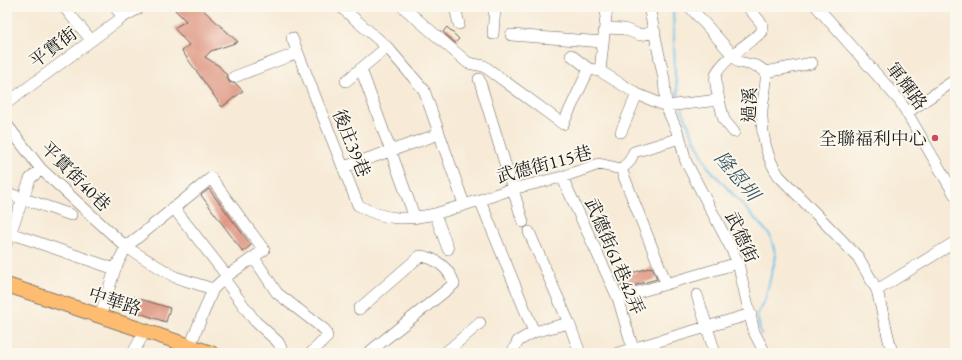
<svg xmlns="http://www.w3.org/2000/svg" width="962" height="360" viewBox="0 0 962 360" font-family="'EB Garamond','Noto Serif TC',serif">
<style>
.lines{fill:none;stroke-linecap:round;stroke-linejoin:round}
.stream{stroke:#70c2ec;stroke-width:2}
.building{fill:#dd907b}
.minor-casing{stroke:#69645d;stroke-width:12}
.major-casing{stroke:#69645d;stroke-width:16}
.minor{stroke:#fff;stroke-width:11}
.major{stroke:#fdbc6f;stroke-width:14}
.poi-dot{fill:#d1495b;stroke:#fbf7ec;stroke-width:1.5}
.labels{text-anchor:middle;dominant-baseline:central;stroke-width:4;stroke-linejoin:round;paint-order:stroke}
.street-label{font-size:18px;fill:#1c1c1c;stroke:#fbf7ec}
.poi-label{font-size:18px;fill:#1c1c1c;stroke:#fbf7ec;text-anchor:end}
.water-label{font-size:19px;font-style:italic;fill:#395665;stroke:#fbf7ec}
</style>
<rect width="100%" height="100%" fill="#fbf7ec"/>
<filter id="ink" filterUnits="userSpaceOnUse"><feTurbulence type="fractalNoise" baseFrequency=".025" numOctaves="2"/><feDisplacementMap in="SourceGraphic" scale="8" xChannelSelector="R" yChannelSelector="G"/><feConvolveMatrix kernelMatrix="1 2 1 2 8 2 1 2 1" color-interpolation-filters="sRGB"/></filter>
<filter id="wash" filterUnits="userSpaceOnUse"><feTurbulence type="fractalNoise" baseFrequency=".012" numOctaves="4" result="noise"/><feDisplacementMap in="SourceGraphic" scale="16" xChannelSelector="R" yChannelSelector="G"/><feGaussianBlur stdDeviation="0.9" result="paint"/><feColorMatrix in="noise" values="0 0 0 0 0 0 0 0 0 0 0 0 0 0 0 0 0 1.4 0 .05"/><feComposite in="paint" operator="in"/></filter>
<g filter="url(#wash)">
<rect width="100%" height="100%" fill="#f7ead6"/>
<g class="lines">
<path class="stream" d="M673,7L675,74L679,101
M682,109L692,134L708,167L770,235L776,256L765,299L757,315L761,334"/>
</g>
<g id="blocks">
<path class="building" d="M172,7H200L238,42L211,51L205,57L219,66L227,75L229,82L236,84L243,91L222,107L182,51L189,45L174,28L186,21Z
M447,27L459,39L455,43L443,32Z
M209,189L251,245L243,252L201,195Z
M652,267L657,279L622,289L619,277Z
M134,297L170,308L166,322L130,310Z"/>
</g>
</g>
<g filter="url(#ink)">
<use href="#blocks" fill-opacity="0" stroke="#69645d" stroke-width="1"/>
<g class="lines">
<defs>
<path id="minor" d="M64,7L91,40
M115,7L123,17
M341,7L387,47L424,90L464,204
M403,7L468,63L484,66L563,124L589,69
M455,7L459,24
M649,7L664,79L666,106L719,100C718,93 714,82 716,75C719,63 752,40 762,32V24L748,7
M690,7L739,62L757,66L766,72C767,86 763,97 762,110C761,132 766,158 779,176L858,257L877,290L892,353
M817,7L900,101L955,195
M606,28L624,29L640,35L655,32
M493,34L495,7
M511,35L603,42
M292,38L358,205C384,221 406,220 435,214
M571,55L589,69L600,71L637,94L666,106L680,138L686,162L731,248L738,263L754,332L765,353
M361,69L415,218
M600,71L607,7
M766,72L812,63
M234,77L297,53
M479,79L523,222
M346,81L387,47
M719,100L724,120L734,132
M7,103L123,17L141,7
M908,112L955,80
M7,125L41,169L126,247L175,277L213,289
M621,132L637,94
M344,167L439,134
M621,169L666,283
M562,177L618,298L633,349
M7,193L71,215
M480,200L512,189L562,177L599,164L621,169L629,162L634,152L680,138
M173,207L227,276
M7,232L115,269
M529,232L569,323
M7,242L30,179L41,169
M448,249L435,214L480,200L534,332L518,341L512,353
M254,258L277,293L325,330L327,337L311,353
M224,279L255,321L278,342L281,348L280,353
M877,290L955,242
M697,295L715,353
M618,298L738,263
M359,309L420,256C435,257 450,269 454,284L368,353
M100,317L115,269L126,247L211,178L264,250L227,276L213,289L190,346
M534,332L569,323L580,353
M133,353L145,331
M445,353L480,323
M618,353L751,314"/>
<path id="major" d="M7,285L211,353"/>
</defs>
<use href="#minor" class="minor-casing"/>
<use href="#major" class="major-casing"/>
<use href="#minor" class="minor"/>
<use href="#major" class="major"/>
</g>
</g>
<circle class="poi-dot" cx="935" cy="138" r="4"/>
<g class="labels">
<g class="street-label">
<text transform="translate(53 47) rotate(-37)">平實街</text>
<text transform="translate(907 86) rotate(53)">軍輝路</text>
<text transform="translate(749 105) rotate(-88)">過溪</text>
<text transform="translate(352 143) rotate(68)">後庄39巷</text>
<text transform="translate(544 164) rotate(-15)">武德街115巷</text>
<text transform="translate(76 176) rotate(45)">平實街40巷</text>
<text transform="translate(742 237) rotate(66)">武德街</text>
<text transform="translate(615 256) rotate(67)">武德街61巷42弄</text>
<text transform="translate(115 301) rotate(18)">中華路</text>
</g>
<g class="poi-label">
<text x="927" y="138">全聯福利中心</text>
</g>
<g class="water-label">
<text transform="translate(737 176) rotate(50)">隆恩圳</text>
</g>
</g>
<rect width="962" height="360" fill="none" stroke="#fbf7ec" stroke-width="24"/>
</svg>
